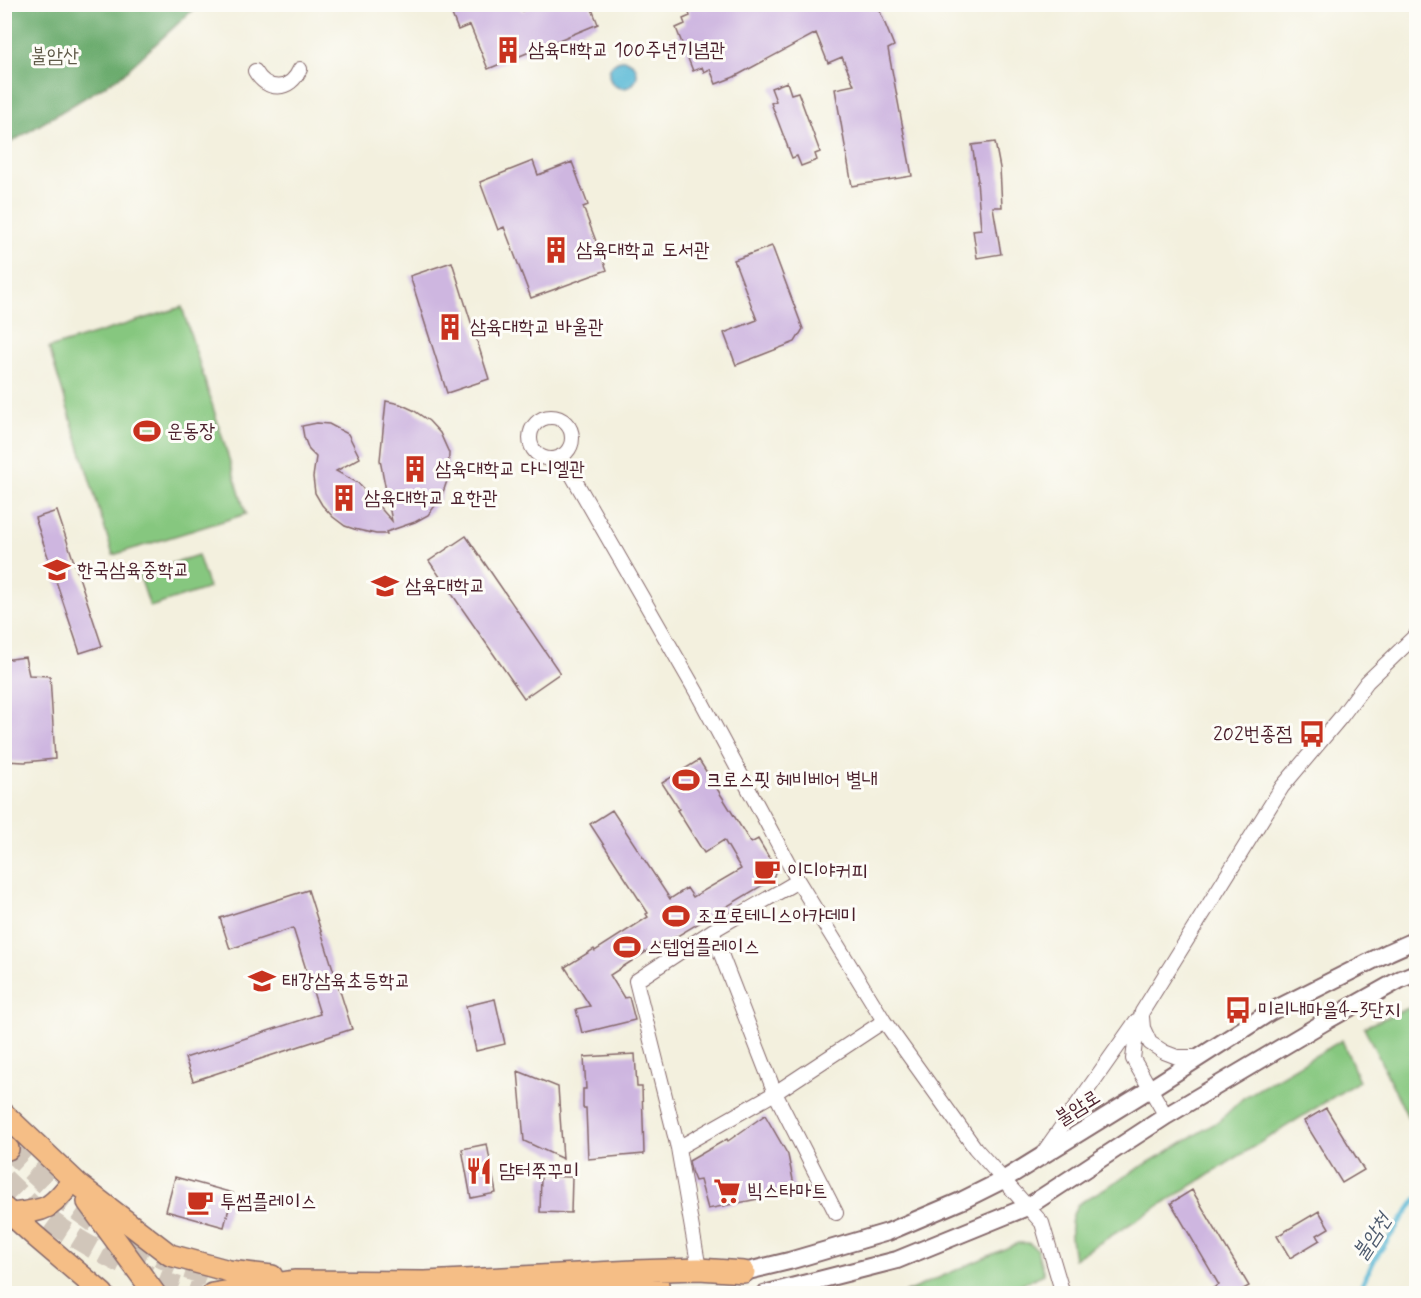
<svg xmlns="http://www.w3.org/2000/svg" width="1421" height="1298" viewBox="0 0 1421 1298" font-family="Mynerve,'Poor Story',sans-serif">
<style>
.green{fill:#86c77f;stroke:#687355;stroke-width:1.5}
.forest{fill:#6cac6e;stroke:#5b664c;stroke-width:1.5}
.water{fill:#57b8d5;stroke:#506c80;stroke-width:1.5}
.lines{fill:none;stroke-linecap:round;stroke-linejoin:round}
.stream{stroke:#57b8d5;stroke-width:4.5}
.building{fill:#ceb6e0}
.primary-tunnel{stroke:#d1c6ba;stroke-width:21;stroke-dasharray:21 10;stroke-linecap:butt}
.minor-casing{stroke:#85686a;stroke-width:16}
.tertiary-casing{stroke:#85686a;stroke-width:20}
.primary-casing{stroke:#85686a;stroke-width:24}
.minor{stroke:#fff;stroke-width:14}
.tertiary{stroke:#fff;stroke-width:16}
.primary{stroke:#f5be86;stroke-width:21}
.labels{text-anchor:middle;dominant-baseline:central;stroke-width:6;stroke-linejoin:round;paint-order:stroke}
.poi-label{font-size:20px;fill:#4a1f2b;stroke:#fdfcf7;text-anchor:start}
.park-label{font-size:20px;fill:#5f5a48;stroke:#fdfcf7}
.street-label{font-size:20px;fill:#4a1f2b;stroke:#fdfcf7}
.water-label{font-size:21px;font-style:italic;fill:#4f5c6f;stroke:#fdfcf7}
</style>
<rect width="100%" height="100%" fill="#fdfcf7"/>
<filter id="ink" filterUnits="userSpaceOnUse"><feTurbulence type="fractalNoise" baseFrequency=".0167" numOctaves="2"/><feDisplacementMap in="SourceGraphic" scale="12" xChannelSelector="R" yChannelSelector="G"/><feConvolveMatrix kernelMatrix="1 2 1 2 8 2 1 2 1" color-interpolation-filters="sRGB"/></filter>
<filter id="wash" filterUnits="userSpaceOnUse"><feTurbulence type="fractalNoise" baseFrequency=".008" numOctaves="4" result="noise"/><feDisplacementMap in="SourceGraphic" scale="24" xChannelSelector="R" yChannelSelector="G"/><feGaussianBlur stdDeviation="1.35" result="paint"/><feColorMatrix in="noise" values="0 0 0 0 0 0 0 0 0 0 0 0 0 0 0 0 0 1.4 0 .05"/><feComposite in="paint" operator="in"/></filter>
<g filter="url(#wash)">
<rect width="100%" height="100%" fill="#f3f0de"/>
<path class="green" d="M182,307L246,514L113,555L49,348Z
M198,555L209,588L150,607L139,574Z
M1416,1005V1134L1364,1027Z
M1342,1040L1359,1081L1074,1259C1071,1240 1067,1221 1078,1204L1219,1121L1243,1098Z
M1018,1243H1029L1037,1250L1044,1274L1001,1293H904Z"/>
<path class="forest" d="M4,5L5,4L198,5L121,76L5,146Z"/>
<path class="water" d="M609 74a14 14 0 1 1 28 0a14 14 0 1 1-28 0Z"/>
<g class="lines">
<path class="stream" d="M1357,1294L1376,1257L1416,1199"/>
</g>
<g id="blocks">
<path class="building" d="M448,4H519L522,11L537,4H590L598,24L488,69L470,25L458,30Z
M686,4H877L894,46L888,49L912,176L852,186L835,89L854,85L842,57L828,63L816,33L734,77L716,84L710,69L704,72L702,67L693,71L676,28L685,24L683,19L690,16Z
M787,82L791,94L798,92L820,152L815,154L817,160L801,166L797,156L792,158L771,103L776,101L771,88Z
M995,142L1000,168L1002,207H993L1001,254L977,258L973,230L981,229L977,181H978L972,145Z
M533,161L538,175L572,162L588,205L583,207L607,270L531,298L504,227L498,230L480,182Z
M772,246L803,329L795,342L736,365L724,333L757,320L734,260Z
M452,262L489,379L447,393L410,276Z
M386,401L400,404L413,410L429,421L440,433L449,453L448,478L441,498L428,515L415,522L386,532L387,534H376L354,529L345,526L333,517L322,505L315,493L313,477L316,457L309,450L304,437L302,426L317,423L329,424L348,434L360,458L336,471L358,483L392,521L380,460Z
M57,511L102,646L80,653L35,518Z
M466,536L560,673L524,698L429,561Z
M25,657L29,675L50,676L55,759L25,762L4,761V660Z
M699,760L751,843L758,839L776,869L773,879L664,944L663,941L610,975L624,998L629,997L635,1020L582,1033L576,1009L590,1006L565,967L594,949L595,951L648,917L646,914L648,913L590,824L612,810L670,899L687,888L693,897L741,869L724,840L704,853L677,810L679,809L662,783Z
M308,890L352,1029L193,1081L185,1058L320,1014L293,928L230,949L220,918Z
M495,999L505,1044L476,1051L466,1006Z
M635,1054L637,1087H642L644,1154L588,1159L586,1108H583V1089H586L584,1057Z
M518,1071L558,1087L563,1159L524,1141Z
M1326,1108L1364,1170L1342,1183L1304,1121Z
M765,1115L788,1155L795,1190L759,1200L758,1199L708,1209L700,1180L695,1181L691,1171L689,1161L727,1139L728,1141Z
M487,1144L496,1193L471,1198L462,1149Z
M541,1176L572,1177L571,1213L540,1212Z
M175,1177L233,1193L224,1227L166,1211Z
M1192,1190L1249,1286L1236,1293H1204L1219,1285L1171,1203Z
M1319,1211L1329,1228L1317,1235L1320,1240L1290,1258L1277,1236Z"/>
</g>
</g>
<g filter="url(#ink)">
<use href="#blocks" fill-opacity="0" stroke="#85686a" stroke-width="1.5"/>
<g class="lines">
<path class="primary-tunnel" d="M8,1149L60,1198L112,1235L184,1268L253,1289L294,1294
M4,1179C18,1192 31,1206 45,1217C89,1250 147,1278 199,1294"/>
<defs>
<path id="minor" d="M255,71C267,92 290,92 300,69
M530 438a21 21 0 1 1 42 0a21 21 0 1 1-42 0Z
M561,456L697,693L798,881L884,1021L975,1148L1042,1223L1063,1294
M712,931L775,1093L836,1213
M1142,1017L1143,1028L1150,1043L1164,1052L1177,1057H1199
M1166,1116L1133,1059L1136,1035L1142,1012L1282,787L1341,717L1367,682L1416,635
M678,1148L775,1093L884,1021
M1043,1153L1136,1021
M699,1269L678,1148L636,981L712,931L798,881"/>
<path id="tertiary" d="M744,1272L789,1261L888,1232L963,1200L1003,1180L1150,1089L1270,1012L1389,952L1416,940
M764,1294L897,1260L1027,1207L1166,1116L1326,1021L1401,979L1416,973"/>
<path id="primary" d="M4,1114L79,1185L170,1255L229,1271L272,1276
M4,1146L8,1149
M88,1202L155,1294
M4,1208L35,1236L103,1294
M11,1214C45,1210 49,1211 71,1183
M212,1294L294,1281L425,1282L634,1271L699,1269L744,1272
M521,1294L658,1284"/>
</defs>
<use href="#minor" class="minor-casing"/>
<use href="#tertiary" class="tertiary-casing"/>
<use href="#primary" class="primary-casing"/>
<use href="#minor" class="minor"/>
<use href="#tertiary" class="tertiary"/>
<use href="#primary" class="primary"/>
</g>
</g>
<defs>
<symbol id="building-bare" viewBox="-9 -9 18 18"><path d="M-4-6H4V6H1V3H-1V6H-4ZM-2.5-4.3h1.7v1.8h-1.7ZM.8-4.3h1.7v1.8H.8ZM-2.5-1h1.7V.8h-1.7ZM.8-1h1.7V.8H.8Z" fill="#c8321e" stroke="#fdfcf7" stroke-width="2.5" paint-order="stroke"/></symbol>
<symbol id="stadium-bare" viewBox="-9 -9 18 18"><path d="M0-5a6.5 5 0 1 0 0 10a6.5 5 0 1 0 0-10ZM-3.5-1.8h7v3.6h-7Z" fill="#c8321e" stroke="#fdfcf7" stroke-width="2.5" paint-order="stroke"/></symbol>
<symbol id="school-bare" viewBox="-9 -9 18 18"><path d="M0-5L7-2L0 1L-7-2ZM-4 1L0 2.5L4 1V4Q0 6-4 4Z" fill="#c8321e" stroke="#fdfcf7" stroke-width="2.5" paint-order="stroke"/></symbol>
<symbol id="university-bare" viewBox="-9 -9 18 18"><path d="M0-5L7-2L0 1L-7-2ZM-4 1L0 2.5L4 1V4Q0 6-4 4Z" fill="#c8321e" stroke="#fdfcf7" stroke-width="2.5" paint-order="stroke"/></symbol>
<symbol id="bus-bare" viewBox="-9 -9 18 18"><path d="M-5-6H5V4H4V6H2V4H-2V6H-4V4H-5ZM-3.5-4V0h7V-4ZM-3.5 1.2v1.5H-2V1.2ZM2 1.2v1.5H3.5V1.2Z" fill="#c8321e" stroke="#fdfcf7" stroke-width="2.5" paint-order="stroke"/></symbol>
<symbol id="cafe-bare" viewBox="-9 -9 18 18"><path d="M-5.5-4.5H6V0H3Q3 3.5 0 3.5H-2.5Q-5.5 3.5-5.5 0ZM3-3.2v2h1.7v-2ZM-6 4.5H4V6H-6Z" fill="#c8321e" stroke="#fdfcf7" stroke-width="2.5" paint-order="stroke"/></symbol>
<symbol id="restaurant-bare" viewBox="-9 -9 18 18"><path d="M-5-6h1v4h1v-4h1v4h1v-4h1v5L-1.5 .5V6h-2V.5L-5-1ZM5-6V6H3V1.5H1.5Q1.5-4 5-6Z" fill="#c8321e" stroke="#fdfcf7" stroke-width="2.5" paint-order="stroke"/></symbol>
<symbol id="supermarket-bare" viewBox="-9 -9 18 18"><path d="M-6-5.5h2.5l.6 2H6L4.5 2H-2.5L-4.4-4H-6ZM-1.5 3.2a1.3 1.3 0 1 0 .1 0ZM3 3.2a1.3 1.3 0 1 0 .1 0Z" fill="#c8321e" stroke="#fdfcf7" stroke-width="2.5" paint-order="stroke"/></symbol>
</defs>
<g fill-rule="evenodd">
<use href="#building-bare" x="489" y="31" width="38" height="38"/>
<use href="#building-bare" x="537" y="231" width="38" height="38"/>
<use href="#building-bare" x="431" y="308" width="38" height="38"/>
<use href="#stadium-bare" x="128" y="412" width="38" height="38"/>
<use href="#building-bare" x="396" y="450" width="38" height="38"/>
<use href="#building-bare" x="325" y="479" width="38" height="38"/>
<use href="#school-bare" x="38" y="551" width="38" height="38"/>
<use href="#university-bare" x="366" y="567" width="38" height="38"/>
<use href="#bus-bare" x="1293" y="715" width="38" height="38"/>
<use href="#stadium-bare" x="667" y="761" width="38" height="38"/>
<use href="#cafe-bare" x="748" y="852" width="38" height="38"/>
<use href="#stadium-bare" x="657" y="897" width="38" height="38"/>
<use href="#stadium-bare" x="608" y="928" width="38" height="38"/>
<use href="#school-bare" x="243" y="962" width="38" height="38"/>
<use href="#bus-bare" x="1219" y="991" width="38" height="38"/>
<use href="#restaurant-bare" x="460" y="1152" width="38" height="38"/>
<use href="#supermarket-bare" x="708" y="1172" width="38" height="38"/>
<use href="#cafe-bare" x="181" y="1183" width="38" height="38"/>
</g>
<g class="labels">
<g class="poi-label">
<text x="528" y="50">삼육대학교 100주년기념관</text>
<text x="576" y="250">삼육대학교 도서관</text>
<text x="470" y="327">삼육대학교 바울관</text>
<text x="167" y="431">운동장</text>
<text x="435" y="469">삼육대학교 다니엘관</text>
<text x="364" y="498">삼육대학교 요한관</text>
<text x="77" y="570">한국삼육중학교</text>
<text x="405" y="586">삼육대학교</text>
<text x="1292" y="734" text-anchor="end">202번종점</text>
<text x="706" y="780">크로스핏 헤비베어 별내</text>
<text x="787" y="871">이디야커피</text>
<text x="696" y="916">조프로테니스아카데미</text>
<text x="647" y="947">스텝업플레이스</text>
<text x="282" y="981">태강삼육초등학교</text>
<text x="1258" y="1010">미리내마을4-3단지</text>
<text x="499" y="1171">담터쭈꾸미</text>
<text x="747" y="1191">빅스타마트</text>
<text x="220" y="1202">투썸플레이스</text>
</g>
<g class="park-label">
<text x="55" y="56">불암산</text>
</g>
<g class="street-label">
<text transform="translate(1078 1108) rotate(-32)">불암로</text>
</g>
<g class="water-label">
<text transform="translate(1372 1237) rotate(-57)">불암천</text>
</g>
</g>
<rect width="1421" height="1298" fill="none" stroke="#fdfcf7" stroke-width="24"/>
</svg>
